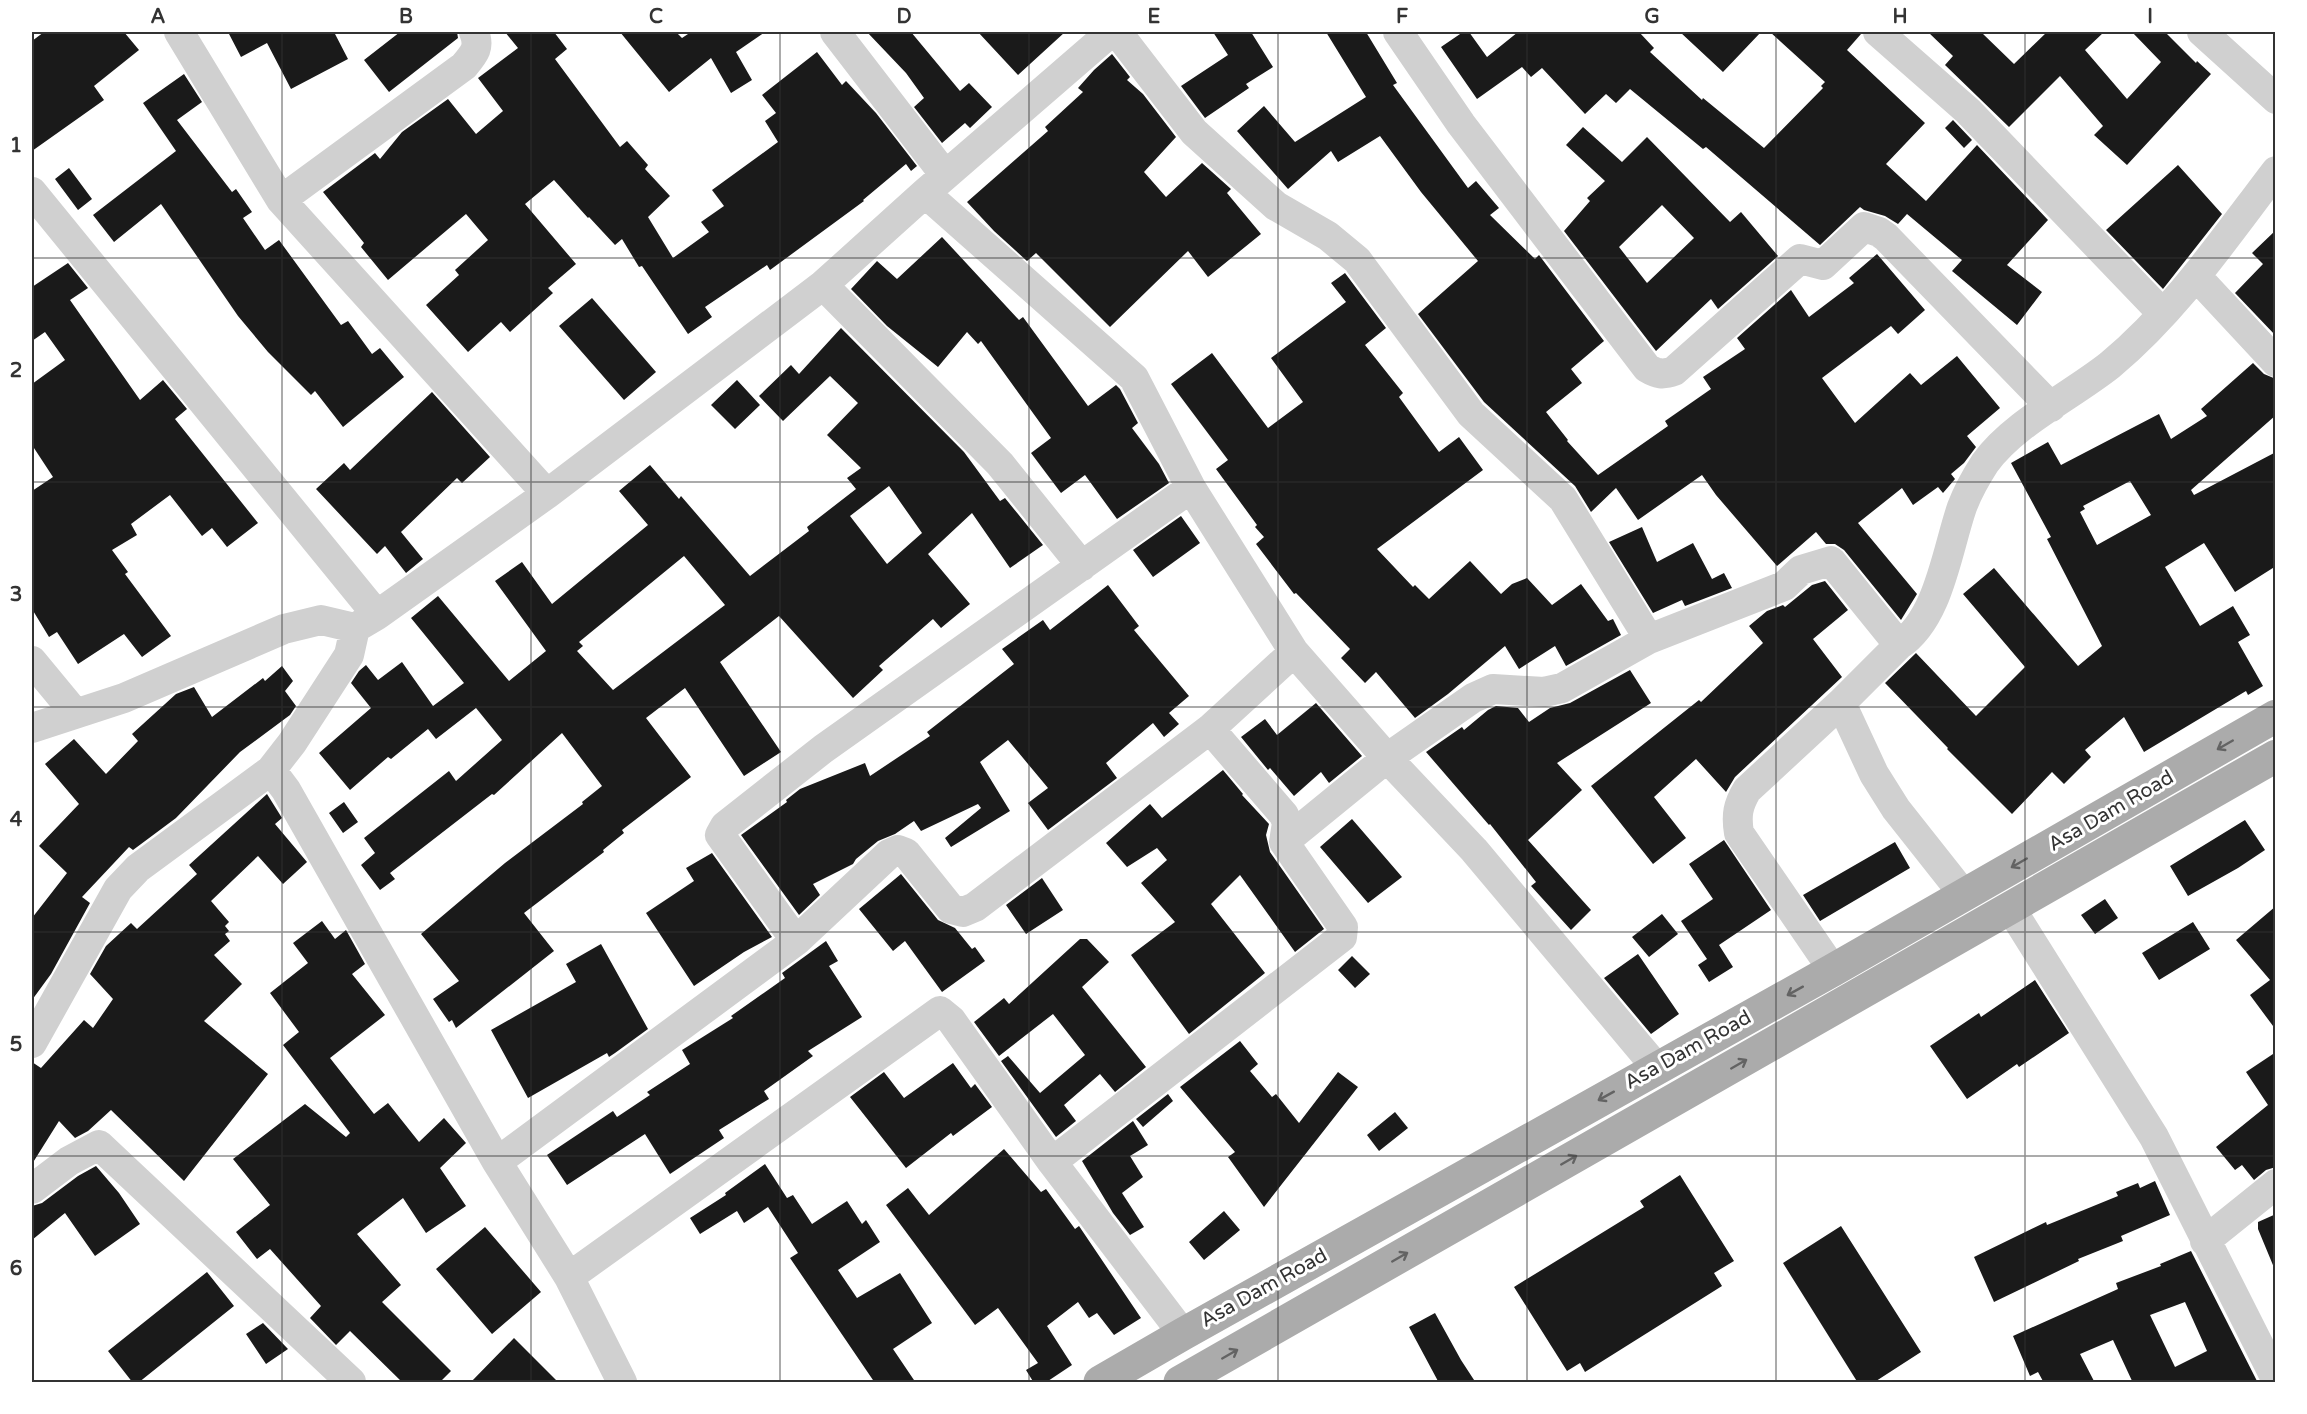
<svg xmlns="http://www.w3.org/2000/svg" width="2307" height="1414" viewBox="0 0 2307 1414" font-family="'Varela Round',sans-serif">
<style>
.building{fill:#1a1a1a;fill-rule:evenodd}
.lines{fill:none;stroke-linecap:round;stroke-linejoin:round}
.minor{stroke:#d0d0d0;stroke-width:30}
.major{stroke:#ababab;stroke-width:33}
.oneway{stroke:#636363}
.grid{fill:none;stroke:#333;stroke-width:1.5;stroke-opacity:0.55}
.labels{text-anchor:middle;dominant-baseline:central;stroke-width:6;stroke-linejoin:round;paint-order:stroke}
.street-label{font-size:20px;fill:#333;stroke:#fff}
.neatline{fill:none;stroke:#333;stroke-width:2}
.grid-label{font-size:20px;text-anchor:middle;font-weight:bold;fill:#333}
</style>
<rect width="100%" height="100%" fill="#fff"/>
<path class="building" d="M44,32H124L139,50L94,86L104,100L32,151V41Z
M228,32H334L348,59L291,89L267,43L241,57Z
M400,32H457L458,38L389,92L364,60Z
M505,32H554L567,49L555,59L620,147L627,141L648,165L645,169L670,196L648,217L673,258L709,232L701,222L724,206L712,190L778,142L765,121L776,113L762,95L817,52L842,85L846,81L876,113L917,166L911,171L906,164L863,200L864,201L770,270L767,265L705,307L712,317L688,334L642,266L639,267L622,239L615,245L589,217L588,218L554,180L525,204L576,264L548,288L553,293L510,332L501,322L468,352L426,305L459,275L455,270L488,240L466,214L388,280L361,247L364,243L323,192L375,153L380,159L402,132L448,99L476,134L503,111L478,78L518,48Z
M620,32H676L682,38L691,32H765L736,52L752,80L731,93L711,58L669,92Z
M867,32H911L960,91L969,83L992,107L970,128L965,123L942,143L914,107L924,98L906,73Z
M978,32H1065L1018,75Z
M1213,32H1251L1273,67L1246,84L1249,88L1205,118L1181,86L1228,55Z
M1326,32H1366L1397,83L1393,85L1468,188L1476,181L1499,208L1490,215L1535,259L1539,255L1604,341L1571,369L1582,383L1546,412L1568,440L1567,441L1598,475L1668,426L1665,421L1711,389L1703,377L1745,349L1737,338L1791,290L1809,317L1854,283L1849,278L1877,254L1925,310L1898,334L1891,326L1822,378L1855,423L1910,373L1921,385L1957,356L2000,408L1967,436L1976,447L1964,463L1951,474L1955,479L1943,493L1938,487L1913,505L1902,488L1858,523L1917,594L1901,620L1844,550L1835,544H1826L1816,532L1777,566L1716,495L1702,475L1638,520L1616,488L1591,512L1575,486L1484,402L1418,314L1478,261L1421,192L1380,136L1338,162L1331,151L1288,189L1237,131L1264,106L1295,142L1366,97Z
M1463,32H1469L1487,57L1518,32H1639L1654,48L1650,52L1702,100L1703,98L1764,148L1823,88L1821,86L1825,82L1770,32H1861V34L1847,50L1925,123L1886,164L1926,201L1977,145L2048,220L2007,265L2042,292L2017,325L1952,271L1962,260L1907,214L1898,224L1885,216L1864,210L1860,207L1820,245L1706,147L1703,149L1630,89L1616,103L1606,94L1585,114L1542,68L1531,77L1522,67L1477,99L1441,47Z
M1680,32H1761L1723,72Z
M1928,32H1981L2014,64L2047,32H2104L2085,50L2127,99L2161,62L2132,32H2165L2196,63L2197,61L2211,74L2127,165L2094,135L2103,126L2060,76L2009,127L1945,65L1953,56Z
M1112,54L1130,77L1127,80L1143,94L1176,137L1144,172L1166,197L1202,163L1231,189L1227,193L1261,234L1208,277L1188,251L1110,327L1036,253L1027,261L994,231L967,202L1048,131L1045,127L1083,92L1078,88L1094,70Z
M184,74L202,102L177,120L232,192L236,189L252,212L243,218L265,250L279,240L341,325L348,321L372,354L380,348L404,377L343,427L315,391L311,395L268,352L238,316L161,204L114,242L93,215L176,151L143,103Z
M1953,120L1972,140L1964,148L1945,128Z
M1583,127L1622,162L1647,137L1730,222L1741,212L1778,256L1718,309L1711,299L1656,351L1564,231L1590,201L1587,198L1605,181L1566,145ZM1662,205L1694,238L1647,283L1619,247Z
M2178,165L2222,214L2163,289L2106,230Z
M69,168L92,199L78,210L55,179Z
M2276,230V336L2235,293L2263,264L2252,253Z
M942,237L1019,320L1023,317L1088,406L1116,385L1120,389L1138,423L1132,428L1159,464L1169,483L1117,519L1085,475L1061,493L1031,453L1051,438L981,341L978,344L967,332L938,367L887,326L851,289L877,261L897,279Z
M68,263L88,288L70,300L140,400L163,380L187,409L175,419L258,523L227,547L212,528L202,536L170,495L131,524L137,535L112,550L128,572L125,574L171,636L142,657L124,634L78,664L57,632L49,637L32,609V491L53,477L32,445V384L65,360L45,332L32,341V287Z
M1345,273L1386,328L1365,345L1403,393L1399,397L1439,452L1459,437L1483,470L1377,549L1413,587L1415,585L1429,599L1470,561L1501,594L1512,584L1527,578L1552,605L1581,584L1608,621L1613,619L1621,635L1566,666L1555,646L1519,669L1505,646L1448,694L1415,718L1376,672L1365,683L1341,658L1350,649L1296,593L1294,594L1256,544L1264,537L1255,527L1257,525L1216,469L1228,460L1171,384L1212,353L1268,428L1303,402L1271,358L1346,302L1331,283Z
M592,298L656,372L624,400L559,326Z
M841,328L964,452L1000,501L1005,498L1043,545L1010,568L972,513L928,554L970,604L941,628L933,619L879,666L883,670L853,698L779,616L720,662L781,752L744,776L685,688L646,718L691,777L622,830L624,833L603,850L604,852L524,913L554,951L456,1028L452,1020L449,1022L433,999L459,981L421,934L505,863L583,804L582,802L602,786L562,733L494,795L492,794L390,873L395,879L380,890L361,865L375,853L364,838L449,771L456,781L502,740L476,708L436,739L428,729L391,759L388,757L350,790L319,753L371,708L351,683L359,671L366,665L378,680L402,662L433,706L464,683L411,618L438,596L509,681L546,651L495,581L522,562L552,604L648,525L619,491L650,465L679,499L681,496L750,576L809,531L807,527L856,489L847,478L861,468L827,435L858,403L830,376L783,421L759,396L791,365L799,374ZM889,486L922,533L887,564L850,516ZM684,556L725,605L613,690L577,651L583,646L579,642Z
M2253,363L2264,374L2276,379V415L2191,490L2194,495L2276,452V566L2235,592L2204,543L2165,567L2200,626L2233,606L2250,635L2238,642L2263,686L2248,695L2246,691L2144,752L2124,717L2085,750L2091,757L2064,784L2052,772L2012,814L1947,749L1948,748L1885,683L1916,653L1976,716L2025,667L1963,594L1994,568L2078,666L2102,646L2047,539L2051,537L2011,463L2048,442L2061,465L2159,414L2171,439L2207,416L2201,409ZM2130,481L2151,515L2097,545L2080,512L2085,509L2083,506Z
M737,380L760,405L735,429L711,405Z
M432,392L490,457L462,483L457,478L401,532L423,559L406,573L385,546L377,554L316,489L344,463L350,470Z
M1181,516L1200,543L1153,577L1133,550Z
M1642,527L1657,562L1693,543L1712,579L1724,573L1732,588L1685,606L1682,600L1653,613L1609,542Z
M1825,581L1848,610L1813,639L1842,677L1735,777L1726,792L1696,759L1654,797L1686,838L1653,864L1591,786L1699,700L1701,702L1763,643L1749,626L1767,611L1783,605L1785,607L1812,585Z
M1108,585L1139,626L1134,630L1189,696L1169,713L1179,724L1164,737L1153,723L1106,763L1117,778L1048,830L1028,803L1048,788L1008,740L980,762L1010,811L951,847L945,838L981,808L978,804L921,831L914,821L895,834L878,841L856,859L853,864L813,884L820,895L799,915L741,835L787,802L786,800L800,789L865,763L870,776L930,736L927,732L1014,664L1002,649L1043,620L1050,630Z
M282,666L293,681L285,691L296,706L290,715L240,752L176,818L133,850L129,847L82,897L90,903L51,974L32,1000V918L67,873L39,846L79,804L45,764L74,739L106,774L138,741L132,734L176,694L194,687L212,717L263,678L265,681Z
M1630,670L1651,703L1557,763L1582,790L1528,840L1591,910L1571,930L1531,886L1536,882L1490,824L1489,825L1426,752L1462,727L1464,730L1488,710L1496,706L1518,708L1529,722L1550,708L1570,703Z
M1316,703L1362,756L1329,783L1321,772L1294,796L1270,768L1268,770L1241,737L1265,719L1277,735Z
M1223,770L1243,794L1242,795L1269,824L1266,835L1270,852L1324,929L1295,952L1240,875L1211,904L1265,973L1189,1034L1131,955L1175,922L1141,883L1167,860L1157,848L1127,867L1106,843L1150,804L1162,818Z
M267,794L282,818L275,824L307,862L283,884L258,856L211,901L229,922L225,926L229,931L225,934L230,941L214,955L242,984L204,1021L268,1074L184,1181L111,1110L88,1131L75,1138L59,1121L32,1164V1062L41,1068L84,1020L93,1028L113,999L90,974L106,946L131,923L137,929L197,874L189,865Z
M344,802L358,822L343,833L329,813Z
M1352,819L1402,877L1368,903L1320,847Z
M2245,820L2265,850L2238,868L2188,896L2170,866Z
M1724,840L1771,910L1719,945L1733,967L1709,982L1698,965L1707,959L1681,921L1713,899L1689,864Z
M1895,842L1910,868L1820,921L1803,895Z
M712,853L772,937L744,952L694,986L646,913L694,881L686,868Z
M901,874L938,920L955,928L972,949L975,947L985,961L942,992L905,941L893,951L859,909Z
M1042,878L1063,910L1026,934L1006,905Z
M2105,899L2118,918L2095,934L2081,915Z
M2276,906V1030L2250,995L2270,980L2236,940Z
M1662,914L1678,934L1649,957L1632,937Z
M322,921L335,939L346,930L365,964L352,974L385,1015L330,1058L374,1114L388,1103L419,1142L444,1118L466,1143L440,1168L466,1206L426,1233L403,1198L357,1234L401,1285L382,1302L451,1371L439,1383H403L350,1331L336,1345L310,1318L321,1306L270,1249L257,1259L236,1232L270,1205L233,1159L305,1104L346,1137L350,1133L283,1045L299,1032L270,993L308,963L293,943Z
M2193,922L2210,949L2159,980L2142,953Z
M1080,939H1087L1109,962L1082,987L1146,1067L1115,1092L1100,1074L1064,1105L1076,1121L1056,1137L1001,1061L1008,1056L1040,1093L1085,1055L1053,1014L999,1056L974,1022L1004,998L1009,1004Z
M826,941L838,961L829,966L862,1017L808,1051L813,1056L764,1091L769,1099L719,1130L724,1138L670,1174L645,1134L567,1185L547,1155L613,1111L617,1117L650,1095L647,1092L690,1064L682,1050L733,1018L731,1016L785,978L782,973Z
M601,944L648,1029L615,1053L609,1057L607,1053L528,1098L491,1030L576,982L566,964Z
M1638,954L1679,1014L1651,1034L1604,978Z
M1352,956L1370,974L1355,988L1338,970Z
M2035,980L2069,1033L2019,1067L2017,1064L1967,1099L1930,1046L1979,1013L1981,1017Z
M1240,1041L1258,1064L1250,1071L1272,1097L1276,1094L1299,1123L1338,1072L1358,1087L1264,1207L1228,1157L1235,1152L1180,1087Z
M2276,1052V1167L2266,1170L2254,1180L2242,1165L2235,1170L2216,1147L2268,1105L2246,1072Z
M953,1063L971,1088L975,1084L992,1107L953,1136L951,1133L906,1168L850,1097L884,1072L904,1098Z
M1168,1094L1173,1101L1143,1127L1136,1119Z
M1395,1112L1408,1128L1379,1151L1367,1135Z
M1133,1121L1148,1145L1130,1156L1143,1177L1122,1193L1144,1227L1130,1235L1113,1213L1082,1161Z
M1004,1149L1041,1192L1046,1189L1075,1229L1079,1226L1141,1318L1114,1335L1097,1313L1089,1318L1078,1302L1047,1326L1072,1365L1045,1383H1034L1026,1370L1038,1363L998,1308L975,1325L886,1205L908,1188L929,1215Z
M765,1164L787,1198L793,1195L812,1224L847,1201L862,1224L866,1220L880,1242L838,1270L857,1298L900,1273L932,1323L893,1349L916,1383H875L790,1258L798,1253L768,1207L744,1223L737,1211L700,1234L690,1218L726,1195L725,1193Z
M96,1166L119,1193L140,1224L95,1256L65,1213L32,1240V1206L42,1203L78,1176Z
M1680,1175L1734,1261L1714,1273L1722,1286L1585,1372L1580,1363L1567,1371L1514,1287L1644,1207L1640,1201Z
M2155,1181L2170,1215L2121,1236L2123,1241L2078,1259L2079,1261L1994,1302L1974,1257L2046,1222L2047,1225L2118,1196L2116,1192L2138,1183L2140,1188Z
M1224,1211L1240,1230L1204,1260L1189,1242Z
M2276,1214V1270H2275L2258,1229V1222Z
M1841,1226L1921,1352L1873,1383H1858L1783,1263Z
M485,1227L541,1292L492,1334L436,1269Z
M2191,1251L2258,1383H2133L2113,1340L2080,1354L2095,1383H2044L2038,1372L2030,1376L2013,1336L2118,1289L2116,1283L2161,1266L2160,1264ZM2185,1302L2207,1351L2175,1367L2150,1315Z
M207,1272L234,1306L138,1383H133L108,1351Z
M1435,1313L1461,1360L1476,1383H1439L1409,1327Z
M263,1323L288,1349L266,1364L246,1334Z
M514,1338L559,1383H470Z"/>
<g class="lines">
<path class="minor" d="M179,32L281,200L547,494
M835,32L945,175
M1117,32L1194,132L1276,206L1328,236L1357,260L1471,414L1563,499L1649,639
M1398,32L1461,124L1647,368C1657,374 1663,375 1674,371L1800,259L1823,265L1864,227L1879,232L1886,237L2051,407
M1878,32L1968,111L2163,314
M2202,32L2276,99
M32,192L377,615
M925,193L1134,378L1191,488L1294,652L1387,758L1474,850L1656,1067
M281,200L464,66C475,53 480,47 474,32
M2196,276L2276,362
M823,285L1000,464L1082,566
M355,628L349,655L292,743L271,770L286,790L497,1162L569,1277L622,1382
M32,661L75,713
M32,728L124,698L284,629L321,620L355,628L377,615L547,494L823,285L925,193L1111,32
M1284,842L1387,758L1473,698L1493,689L1544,692L1562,688L1649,639L1784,586L1801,570L1831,561L1899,645
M1964,895L1896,809L1874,774L1841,703L1899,645C1939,619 1947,550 1962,507C1968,491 1976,477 1985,463C2014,423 2071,396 2110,365C2176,310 2224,239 2276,171
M2011,909L2154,1137L2276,1379
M796,941L720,835L725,826L823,749L1191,488
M1833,970L1739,833C1736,815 1738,805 1747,790L1841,703
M32,1043L118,889L138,868L271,770
M497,1162L796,941L889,854L898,850L906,853L951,909L963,912L975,907L1210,729L1294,652
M1052,1162L1342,937L1343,927L1284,842L1287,823L1284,815L1210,729
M32,1189L69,1161L99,1145L351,1382
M2205,1241L2276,1184
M569,1277L940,1011L951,1020L1052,1162L1183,1334"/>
<path class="major" d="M1100,1382L1183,1334L1833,970L2276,716
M1180,1382L2276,756"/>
</g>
<defs><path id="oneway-shaft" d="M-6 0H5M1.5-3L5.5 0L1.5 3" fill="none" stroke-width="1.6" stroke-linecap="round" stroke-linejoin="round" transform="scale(1.5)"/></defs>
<g class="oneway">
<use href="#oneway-shaft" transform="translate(2225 745) rotate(150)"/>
<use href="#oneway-shaft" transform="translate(2019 863) rotate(150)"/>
<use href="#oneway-shaft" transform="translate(1795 991) rotate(151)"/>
<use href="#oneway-shaft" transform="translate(1739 1064) rotate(-30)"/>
<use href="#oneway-shaft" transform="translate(1606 1096) rotate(151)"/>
<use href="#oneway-shaft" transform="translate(1569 1160) rotate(-30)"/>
<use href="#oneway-shaft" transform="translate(1400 1257) rotate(-30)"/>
<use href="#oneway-shaft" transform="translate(1230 1354) rotate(-30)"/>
</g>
<path class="grid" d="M282,32V1382M531,32V1382M780,32V1382M1029,32V1382M1278,32V1382M1527,32V1382M1776,32V1382M2025,32V1382M32,258H2276M32,482H2276M32,707H2276M32,932H2276M32,1156H2276"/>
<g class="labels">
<g class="street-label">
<text transform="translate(2111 811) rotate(-30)">Asa Dam Road</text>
<text transform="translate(1688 1050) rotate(-29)">Asa Dam Road</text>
<text transform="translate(1264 1288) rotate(-29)">Asa Dam Road</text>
</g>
</g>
<rect width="2307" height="1414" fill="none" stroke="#ffffff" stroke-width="66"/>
<rect x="33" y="33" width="2241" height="1348" class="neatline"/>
<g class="grid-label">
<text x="158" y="23">A</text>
<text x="406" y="23">B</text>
<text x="656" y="23">C</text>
<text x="904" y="23">D</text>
<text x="1154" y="23">E</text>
<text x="1402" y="23">F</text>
<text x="1652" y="23">G</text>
<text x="1900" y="23">H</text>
<text x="2150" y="23">I</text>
<text x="16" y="152">1</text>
<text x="16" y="377">2</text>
<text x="16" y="601">3</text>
<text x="16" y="826">4</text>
<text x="16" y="1051">5</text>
<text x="16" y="1275">6</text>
</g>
</svg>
